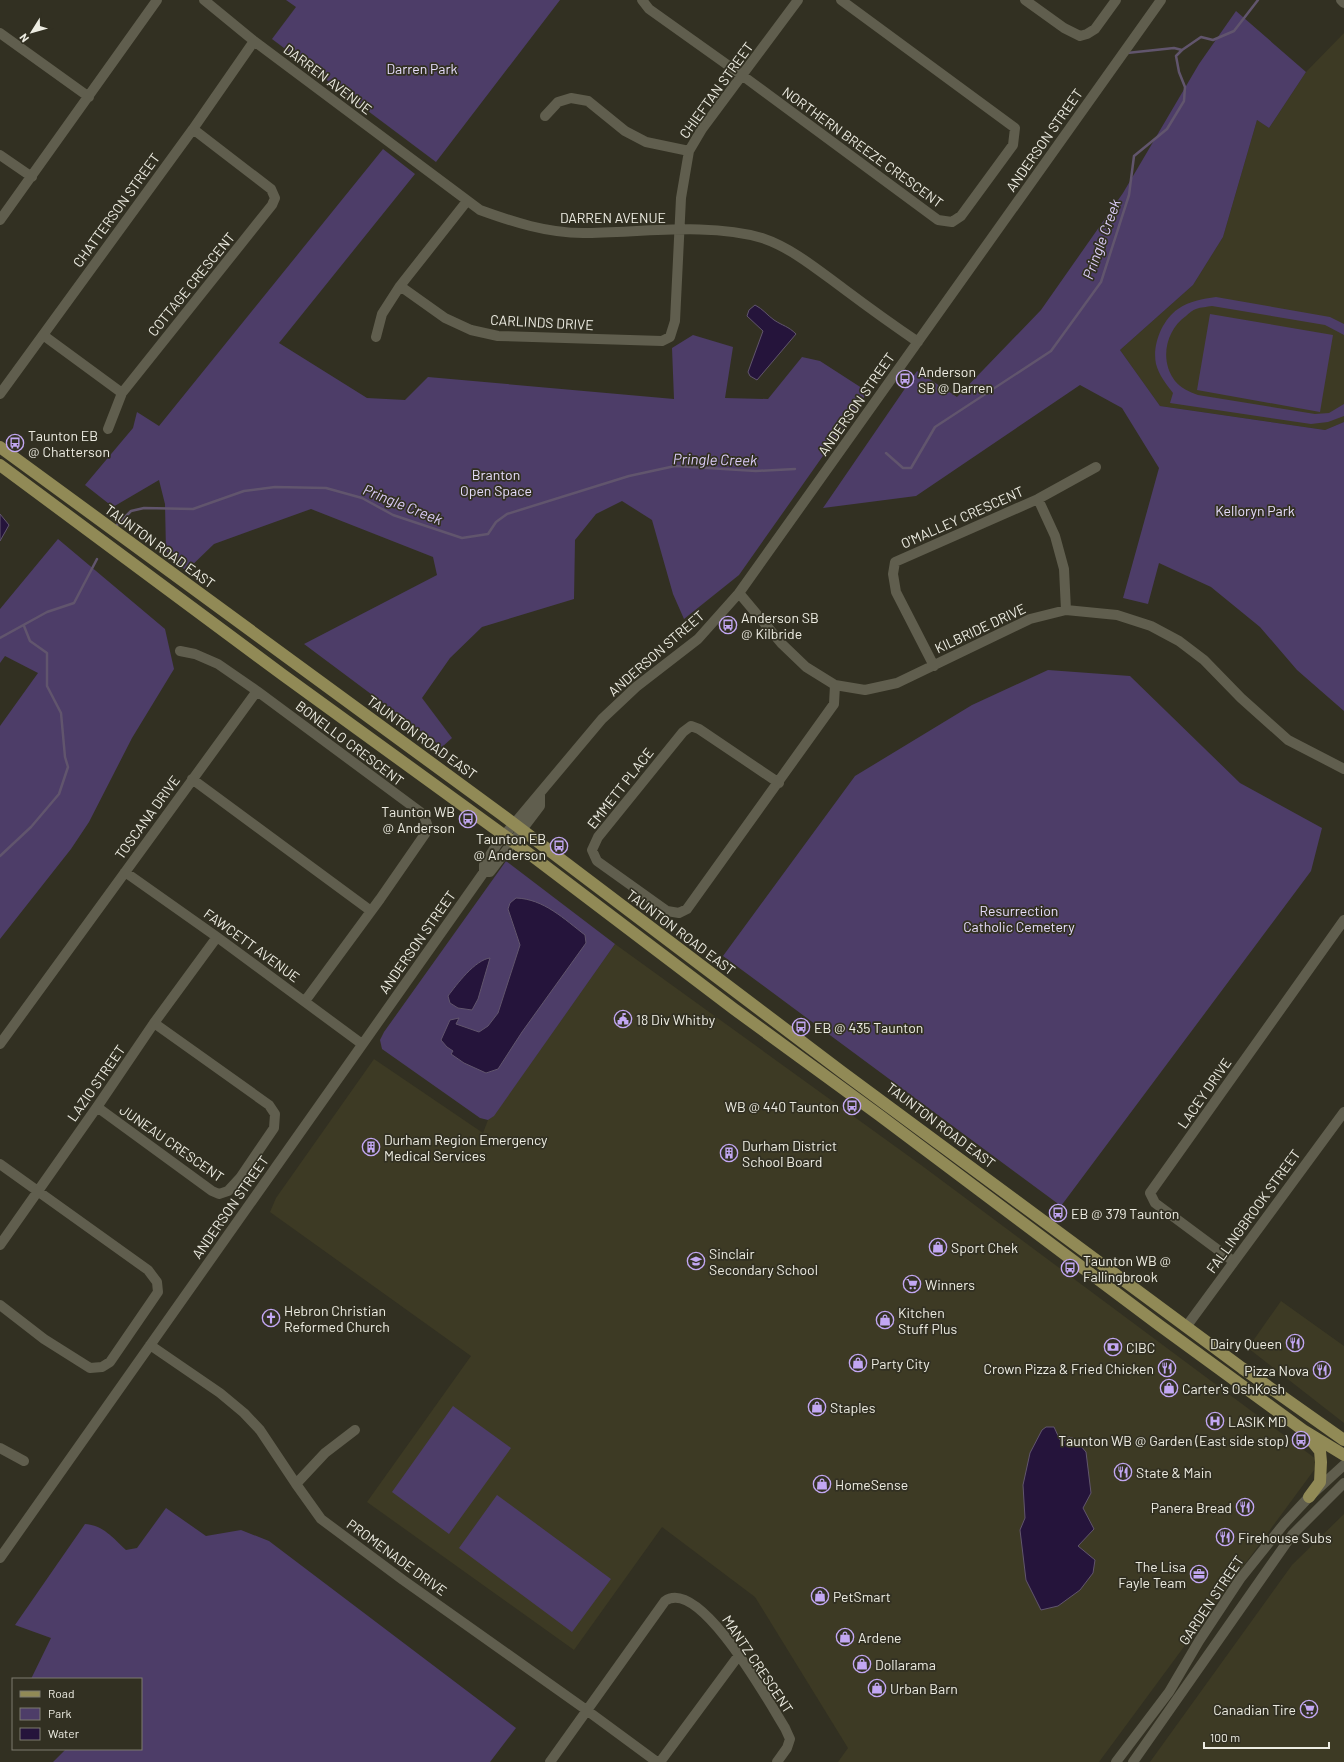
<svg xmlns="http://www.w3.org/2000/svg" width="1344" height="1762" viewBox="0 0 1344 1762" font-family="Barlow,sans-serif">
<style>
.built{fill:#3d3a24}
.green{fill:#4d3d68}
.water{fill:#25143b;stroke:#61556d}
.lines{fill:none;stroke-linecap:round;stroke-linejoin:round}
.stream{stroke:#61556d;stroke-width:2.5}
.minor{stroke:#605e4e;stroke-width:10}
.major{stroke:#918a56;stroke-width:12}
.labels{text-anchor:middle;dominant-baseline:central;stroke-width:3.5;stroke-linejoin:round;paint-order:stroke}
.park-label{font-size:14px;fill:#e6ddfb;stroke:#323022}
.street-label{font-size:14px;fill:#edece2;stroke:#323022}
.poi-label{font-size:14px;fill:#edece2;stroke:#323022;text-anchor:start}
.water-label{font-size:15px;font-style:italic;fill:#dccdf9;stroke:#323022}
</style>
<rect width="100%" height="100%" fill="#323022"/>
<path class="built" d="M1344,33V422L1325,430L1160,406L1120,350L1193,285L1223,237L1257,120L1269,128L1306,72Z
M615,944L921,1165L1320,1462L1099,1762H838L848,1748L755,1597L662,1527L574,1650L367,1502L471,1356L270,1212L276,1198L374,1059L483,1133L488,1120L494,1115Z
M1281,1301L1344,1346V1423L1248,1348Z
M1344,1514V1762H1150L1292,1565Z"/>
<path class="green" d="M286,0H560L436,162L272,39L296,7Z
M1236,11L1306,72L1269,128L1257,120L1223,237L1193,285L1120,350L1160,406L1325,430L1344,422V711L1297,670L1260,627L1211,587L1159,563L1148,604L1123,598L1159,468L1122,408L1080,385L916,496L823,508L917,371L957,397L1041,310L1123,193L1199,64Z
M383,149L415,174L279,343L367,398L405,400L428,377L674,399L672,348L693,335L733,347L725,398L768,399L802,357L820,361L868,392L739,575L684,619L673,594L652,520L622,501L596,514L575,540L574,599L482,627L450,658L422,698L452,738L442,747L304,644L437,575L433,557L311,509L214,544L186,571L166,551L165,504L159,480L113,507L85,485L133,428L137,412L159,426Z
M1216,297L1330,317L1344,324V335L1325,325L1212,306C1207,307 1201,307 1196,309C1193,310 1189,313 1186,316C1166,330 1159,360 1175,381C1181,388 1189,392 1198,395L1315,414L1329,413L1344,404V416L1328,422L1311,424L1170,403L1173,393C1166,384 1159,375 1156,364C1152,345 1162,320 1178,309C1189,301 1203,299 1216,297Z
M1210,314L1333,335L1320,412L1197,390Z
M58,539L165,629L174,669L132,738L89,822L71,849L0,939V726L38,673L5,656L0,663V609Z
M1048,670L1130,676L1240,783L1322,828L1311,871L1061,1206L723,956L855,776L972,705Z
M506,861L615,944L494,1116L488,1120L480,1118L382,1049L380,1040L384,1032Z
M453,1406L511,1448L449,1534L392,1492Z
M497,1495L611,1579L572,1632L459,1548Z
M166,1508L206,1536L241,1530L269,1541L516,1728L490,1762H53L66,1749H141V1679H31L51,1638L15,1625L85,1524C103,1525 113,1538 126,1550L137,1548Z"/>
<path class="water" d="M755,305C763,309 767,315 774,320C783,326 788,326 796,334L757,380L750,376L748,372L763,331L747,316L749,310Z
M0,514L9,525L0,541Z
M516,898C544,899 564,919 585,935L586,943L522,1032L498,1069L486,1073L464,1063L451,1054L453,1051L447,1047L441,1040L450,1020L459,1018L456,1024L479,1032L488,1026L498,1013L520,945L508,909L510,903Z
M490,958L478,999L472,1010L458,1008L450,1003L448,996C457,984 475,960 490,958Z
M1046,1427H1054L1060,1440L1064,1441L1069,1437L1075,1439L1086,1452L1091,1493L1083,1508L1094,1529L1078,1546L1095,1560L1093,1573L1080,1590L1058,1606L1041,1610L1026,1580L1020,1530L1025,1518L1023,1485L1030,1453L1042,1430Z"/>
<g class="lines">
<path class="stream" d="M1127,53L1174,48L1182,50
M886,453L903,468H911L935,427L1051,351L1101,282L1129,195L1134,156L1167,129L1184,101L1185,87L1179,72L1176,56L1182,50L1201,37L1213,40L1234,31L1258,0
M117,525L131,511L144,508L193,509L244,491L275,487L326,488L362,498L393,515L462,538L488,534L496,522L507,514L629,476L675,466L756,471L795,469
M0,638L47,612L74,603L97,559
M0,856L31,827L59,794L68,767L65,757L61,713L47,686V653L30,641L24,626"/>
<path class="minor" d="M204,0L254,41L480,210C513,222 547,233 583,233C638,233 709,222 762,238C792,248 818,270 844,289C868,307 893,325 918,342
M642,0L649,9L743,76L938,220L952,222L961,216L1013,145L1015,128L841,0
M1025,0L1064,28L1080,36L1087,34L1095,29L1116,0
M1341,0L1344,3
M0,33L89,97
M545,116L558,102L571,98L588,101L625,131L646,142L689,151
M0,155L32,177
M0,220L157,0
M400,286L445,318L471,330L498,336L662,341L670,337L675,321L681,198L689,151L702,129L798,0
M43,335L122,393
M376,337L382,314L400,286L467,201
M0,394L193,129L254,41
M108,429L122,393L272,205L275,198L271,189L193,129
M1038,499L1055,536L1064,569L1066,610
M739,593L782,644L806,667L835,685L865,690L897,683L1030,619L1066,610L1117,615L1151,626L1179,641L1204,660L1241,698L1288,740L1344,769
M180,651L195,654L218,664L257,691L423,814L427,824L425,834L380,899L305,1001
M934,666L896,592L893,574L895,562L1038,499L1096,467
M192,779L371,911
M779,783L699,729L691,726L683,732L598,837L592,850L597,861L667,911L679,913L687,909L834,704L835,685
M125,872L217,937L362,1044
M484,872H490L540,806V794
M0,1044L257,691
M97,1107L212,1191L219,1194L228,1191L240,1178L274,1128L275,1114L269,1105L154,1023
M0,1164L148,1270L157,1282L158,1292L110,1362L102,1367L90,1368L44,1339L0,1305
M0,1245L97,1107L154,1023L217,937
M1233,1261L1155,1203L1150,1193L1344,920
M1186,1327L1344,1112
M150,1345L220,1393L244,1413L260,1430L296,1484L321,1519L403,1580L585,1709L657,1762
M0,1448L24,1461
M296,1484L325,1453L355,1430
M0,1558L484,872V865L497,844L602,719L636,687L698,639L739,593L1161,0
M550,1762L665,1601C700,1576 770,1704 785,1728L790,1739L787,1748L777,1762
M660,1762L739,1655
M1116,1762L1169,1692L1199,1641L1240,1579L1284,1524L1309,1497L1344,1465
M1133,1762L1292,1535L1344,1483"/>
<path class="major" d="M0,447L501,814L842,1072L1242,1368L1344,1440
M0,465L283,675L523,849L734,1009L879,1115L1159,1325L1303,1430L1344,1455
M1307,1435L1320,1451L1321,1462L1320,1482L1309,1497"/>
</g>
<defs>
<symbol id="bus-ring" viewBox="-11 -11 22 22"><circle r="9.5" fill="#323022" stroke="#c2a7f2" stroke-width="1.5"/><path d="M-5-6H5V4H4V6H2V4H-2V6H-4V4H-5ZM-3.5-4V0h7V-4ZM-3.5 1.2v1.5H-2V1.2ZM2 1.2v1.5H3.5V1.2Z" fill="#c2a7f2"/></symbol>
<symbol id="civic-ring" viewBox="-11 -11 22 22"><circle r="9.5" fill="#323022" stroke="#c2a7f2" stroke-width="1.5"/><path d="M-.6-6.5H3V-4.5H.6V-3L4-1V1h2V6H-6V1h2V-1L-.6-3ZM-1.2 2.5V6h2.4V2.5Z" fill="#c2a7f2"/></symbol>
<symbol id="building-ring" viewBox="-11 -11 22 22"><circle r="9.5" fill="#323022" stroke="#c2a7f2" stroke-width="1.5"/><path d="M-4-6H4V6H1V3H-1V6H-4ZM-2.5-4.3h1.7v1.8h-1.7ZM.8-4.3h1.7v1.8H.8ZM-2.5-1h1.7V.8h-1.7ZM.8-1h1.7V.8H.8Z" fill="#c2a7f2"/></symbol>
<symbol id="shop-ring" viewBox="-11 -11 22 22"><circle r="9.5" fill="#323022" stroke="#c2a7f2" stroke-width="1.5"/><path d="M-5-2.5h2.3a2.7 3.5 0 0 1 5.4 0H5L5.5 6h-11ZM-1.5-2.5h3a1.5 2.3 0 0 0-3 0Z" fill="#c2a7f2"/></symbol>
<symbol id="school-ring" viewBox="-11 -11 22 22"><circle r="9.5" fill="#323022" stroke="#c2a7f2" stroke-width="1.5"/><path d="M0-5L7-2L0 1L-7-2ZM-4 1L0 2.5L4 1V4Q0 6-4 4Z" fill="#c2a7f2"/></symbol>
<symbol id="supermarket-ring" viewBox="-11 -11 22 22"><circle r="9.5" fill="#323022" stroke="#c2a7f2" stroke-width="1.5"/><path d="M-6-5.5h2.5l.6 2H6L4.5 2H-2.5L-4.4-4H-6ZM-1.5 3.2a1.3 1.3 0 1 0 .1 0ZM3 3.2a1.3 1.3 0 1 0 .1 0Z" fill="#c2a7f2"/></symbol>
<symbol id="church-ring" viewBox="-11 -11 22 22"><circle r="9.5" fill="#323022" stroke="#c2a7f2" stroke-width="1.5"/><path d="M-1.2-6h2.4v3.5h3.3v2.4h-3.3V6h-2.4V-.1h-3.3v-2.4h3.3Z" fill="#c2a7f2"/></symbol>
<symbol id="restaurant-ring" viewBox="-11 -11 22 22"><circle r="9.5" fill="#323022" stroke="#c2a7f2" stroke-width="1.5"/><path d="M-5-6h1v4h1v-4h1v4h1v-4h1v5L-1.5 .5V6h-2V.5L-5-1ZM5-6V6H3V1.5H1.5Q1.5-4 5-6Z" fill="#c2a7f2"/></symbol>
<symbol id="bank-ring" viewBox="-11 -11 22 22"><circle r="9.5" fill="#323022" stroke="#c2a7f2" stroke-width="1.5"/><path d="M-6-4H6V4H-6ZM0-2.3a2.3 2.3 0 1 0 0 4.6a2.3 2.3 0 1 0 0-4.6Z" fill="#c2a7f2"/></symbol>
<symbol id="hospital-ring" viewBox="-11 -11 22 22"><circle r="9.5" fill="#323022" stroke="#c2a7f2" stroke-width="1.5"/><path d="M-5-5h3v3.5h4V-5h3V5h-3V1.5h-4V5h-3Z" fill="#c2a7f2"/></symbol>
<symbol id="office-ring" viewBox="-11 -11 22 22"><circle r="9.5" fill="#323022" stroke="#c2a7f2" stroke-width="1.5"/><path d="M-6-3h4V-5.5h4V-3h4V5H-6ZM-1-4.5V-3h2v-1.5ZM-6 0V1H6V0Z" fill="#c2a7f2"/></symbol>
</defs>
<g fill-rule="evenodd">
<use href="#bus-ring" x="895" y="369" width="20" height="20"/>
<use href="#bus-ring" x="5" y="433" width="20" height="20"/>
<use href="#bus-ring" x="718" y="615" width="20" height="20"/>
<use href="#bus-ring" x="458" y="809" width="20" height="20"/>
<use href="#bus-ring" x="549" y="836" width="20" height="20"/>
<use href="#civic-ring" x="613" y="1009" width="20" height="20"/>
<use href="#bus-ring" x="791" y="1017" width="20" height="20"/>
<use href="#bus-ring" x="842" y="1096" width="20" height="20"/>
<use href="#building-ring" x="361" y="1137" width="20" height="20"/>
<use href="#building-ring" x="719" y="1143" width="20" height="20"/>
<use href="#bus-ring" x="1048" y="1203" width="20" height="20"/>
<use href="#shop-ring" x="928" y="1237" width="20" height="20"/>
<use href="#school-ring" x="686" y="1251" width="20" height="20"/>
<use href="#bus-ring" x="1060" y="1258" width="20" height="20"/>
<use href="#supermarket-ring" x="902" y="1274" width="20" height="20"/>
<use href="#church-ring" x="261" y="1308" width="20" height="20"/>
<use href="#shop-ring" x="875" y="1310" width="20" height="20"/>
<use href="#restaurant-ring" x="1285" y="1333" width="20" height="20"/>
<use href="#bank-ring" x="1103" y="1337" width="20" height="20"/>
<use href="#shop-ring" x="848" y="1353" width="20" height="20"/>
<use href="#restaurant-ring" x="1157" y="1358" width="20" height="20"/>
<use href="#restaurant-ring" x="1312" y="1360" width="20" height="20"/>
<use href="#shop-ring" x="1159" y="1378" width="20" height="20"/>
<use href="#shop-ring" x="807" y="1397" width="20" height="20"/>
<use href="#hospital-ring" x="1205" y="1411" width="20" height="20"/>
<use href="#bus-ring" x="1291" y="1430" width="20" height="20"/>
<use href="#restaurant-ring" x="1113" y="1462" width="20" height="20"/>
<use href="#shop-ring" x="812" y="1474" width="20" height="20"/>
<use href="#restaurant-ring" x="1235" y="1497" width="20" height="20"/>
<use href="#restaurant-ring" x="1215" y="1527" width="20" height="20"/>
<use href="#office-ring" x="1189" y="1564" width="20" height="20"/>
<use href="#shop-ring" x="810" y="1586" width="20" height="20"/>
<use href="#shop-ring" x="835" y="1627" width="20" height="20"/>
<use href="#shop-ring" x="852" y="1654" width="20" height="20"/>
<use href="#shop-ring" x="867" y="1678" width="20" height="20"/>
<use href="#supermarket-ring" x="1299" y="1699" width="20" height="20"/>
</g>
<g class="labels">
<g class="park-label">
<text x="422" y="68">Darren Park</text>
<text x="496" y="474">Branton<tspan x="496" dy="16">Open Space</tspan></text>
<text x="1255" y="510">Kelloryn Park</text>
<text x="1019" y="910">Resurrection<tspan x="1019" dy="16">Catholic Cemetery</tspan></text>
</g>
<g class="street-label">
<text transform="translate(328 79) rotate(37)">DARREN AVENUE</text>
<text transform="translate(716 90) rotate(-54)">CHIEFTAN STREET</text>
<text transform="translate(1044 140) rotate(-55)">ANDERSON STREET</text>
<text transform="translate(863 147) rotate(36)">NORTHERN BREEZE CRESCENT</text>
<text transform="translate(116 210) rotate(-54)">CHATTERSON STREET</text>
<text x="613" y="217">DARREN AVENUE</text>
<text transform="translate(191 284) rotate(-51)">COTTAGE CRESCENT</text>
<text transform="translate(542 322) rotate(3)">CARLINDS DRIVE</text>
<text transform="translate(856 404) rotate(-55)">ANDERSON STREET</text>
<text transform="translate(962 517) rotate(-24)">O'MALLEY CRESCENT</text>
<text transform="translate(160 546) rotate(36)">TAUNTON ROAD EAST</text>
<text transform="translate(980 628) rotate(-25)">KILBRIDE DRIVE</text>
<text transform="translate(656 653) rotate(-41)">ANDERSON STREET</text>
<text transform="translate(422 737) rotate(36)">TAUNTON ROAD EAST</text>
<text transform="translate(350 743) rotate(37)">BONELLO CRESCENT</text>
<text transform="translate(620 788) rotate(-52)">EMMETT PLACE</text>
<text transform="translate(147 817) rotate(-54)">TOSCANA DRIVE</text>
<text transform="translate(681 932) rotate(37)">TAUNTON ROAD EAST</text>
<text transform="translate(417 942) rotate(-55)">ANDERSON STREET</text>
<text transform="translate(252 945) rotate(36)">FAWCETT AVENUE</text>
<text transform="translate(96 1083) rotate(-55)">LAZIO STREET</text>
<text transform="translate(1204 1093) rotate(-55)">LACEY DRIVE</text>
<text transform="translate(941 1125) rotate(37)">TAUNTON ROAD EAST</text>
<text transform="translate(172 1143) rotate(35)">JUNEAU CRESCENT</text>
<text transform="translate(230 1207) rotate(-55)">ANDERSON STREET</text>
<text transform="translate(1253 1211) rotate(-54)">FALLINGBROOK STREET</text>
<text transform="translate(397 1557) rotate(36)">PROMENADE DRIVE</text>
<text transform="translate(1211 1600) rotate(-56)">GARDEN STREET</text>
<text transform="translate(758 1664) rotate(56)">MANTZ CRESCENT</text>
</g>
<g class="poi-label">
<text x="918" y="371">Anderson<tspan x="918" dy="16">SB @ Darren</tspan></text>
<text x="28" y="435">Taunton EB<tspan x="28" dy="16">@ Chatterson</tspan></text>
<text x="741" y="617">Anderson SB<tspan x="741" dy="16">@ Kilbride</tspan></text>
<text x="455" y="811" text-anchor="end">Taunton WB<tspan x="455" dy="16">@ Anderson</tspan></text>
<text x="546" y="838" text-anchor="end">Taunton EB<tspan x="546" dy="16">@ Anderson</tspan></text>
<text x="636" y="1019">18 Div Whitby</text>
<text x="814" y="1027">EB @ 435 Taunton</text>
<text x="839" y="1106" text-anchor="end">WB @ 440 Taunton</text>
<text x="384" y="1139">Durham Region Emergency<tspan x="384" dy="16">Medical Services</tspan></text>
<text x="742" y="1145">Durham District<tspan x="742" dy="16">School Board</tspan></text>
<text x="1071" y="1213">EB @ 379 Taunton</text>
<text x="951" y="1247">Sport Chek</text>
<text x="709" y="1253">Sinclair<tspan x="709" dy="16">Secondary School</tspan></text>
<text x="1083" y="1260">Taunton WB @<tspan x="1083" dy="16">Fallingbrook</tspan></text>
<text x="925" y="1284">Winners</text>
<text x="284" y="1310">Hebron Christian<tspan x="284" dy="16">Reformed Church</tspan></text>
<text x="898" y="1312">Kitchen<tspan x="898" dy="16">Stuff Plus</tspan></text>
<text x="1282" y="1343" text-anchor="end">Dairy Queen</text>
<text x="1126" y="1347">CIBC</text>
<text x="871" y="1363">Party City</text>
<text x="1154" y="1368" text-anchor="end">Crown Pizza &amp; Fried Chicken</text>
<text x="1309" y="1370" text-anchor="end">Pizza Nova</text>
<text x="1182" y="1388">Carter's OshKosh</text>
<text x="830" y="1407">Staples</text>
<text x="1228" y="1421">LASIK MD</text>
<text x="1288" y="1440" text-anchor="end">Taunton WB @ Garden (East side stop)</text>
<text x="1136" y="1472">State &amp; Main</text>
<text x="835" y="1484">HomeSense</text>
<text x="1232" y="1507" text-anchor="end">Panera Bread</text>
<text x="1238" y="1537">Firehouse Subs</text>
<text x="1186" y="1566" text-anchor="end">The Lisa<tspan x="1186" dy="16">Fayle Team</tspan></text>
<text x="833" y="1596">PetSmart</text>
<text x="858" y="1637">Ardene</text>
<text x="875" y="1664">Dollarama</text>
<text x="890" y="1688">Urban Barn</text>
<text x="1296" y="1709" text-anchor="end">Canadian Tire</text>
</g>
<g class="water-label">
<text transform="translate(1101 239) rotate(-70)">Pringle Creek</text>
<text transform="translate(715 459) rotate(1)">Pringle Creek</text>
<text transform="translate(403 504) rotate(22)">Pringle Creek</text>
</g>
</g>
<rect x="12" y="1678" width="130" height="72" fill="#323022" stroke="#7d7b6f"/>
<rect x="20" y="1691" width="20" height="6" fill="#918a56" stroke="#7d7b6f"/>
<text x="48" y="1698" font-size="12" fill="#edece2">Road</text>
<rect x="20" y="1708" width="20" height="12" fill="#4d3d68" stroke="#7d7b6f"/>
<text x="48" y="1718" font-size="12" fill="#edece2">Park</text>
<rect x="20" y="1728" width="20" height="12" fill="#25143b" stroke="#7d7b6f"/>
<text x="48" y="1738" font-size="12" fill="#edece2">Water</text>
<g transform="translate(32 32) rotate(233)" stroke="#323022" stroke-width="3" paint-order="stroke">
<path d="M0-3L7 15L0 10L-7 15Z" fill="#edece2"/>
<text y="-6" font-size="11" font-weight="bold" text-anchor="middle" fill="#edece2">N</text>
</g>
<path d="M1204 1742v6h125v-6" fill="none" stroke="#edece2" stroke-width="2"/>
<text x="1210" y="1742" font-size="12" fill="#edece2" stroke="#323022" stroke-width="3" paint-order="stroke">100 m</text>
</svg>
